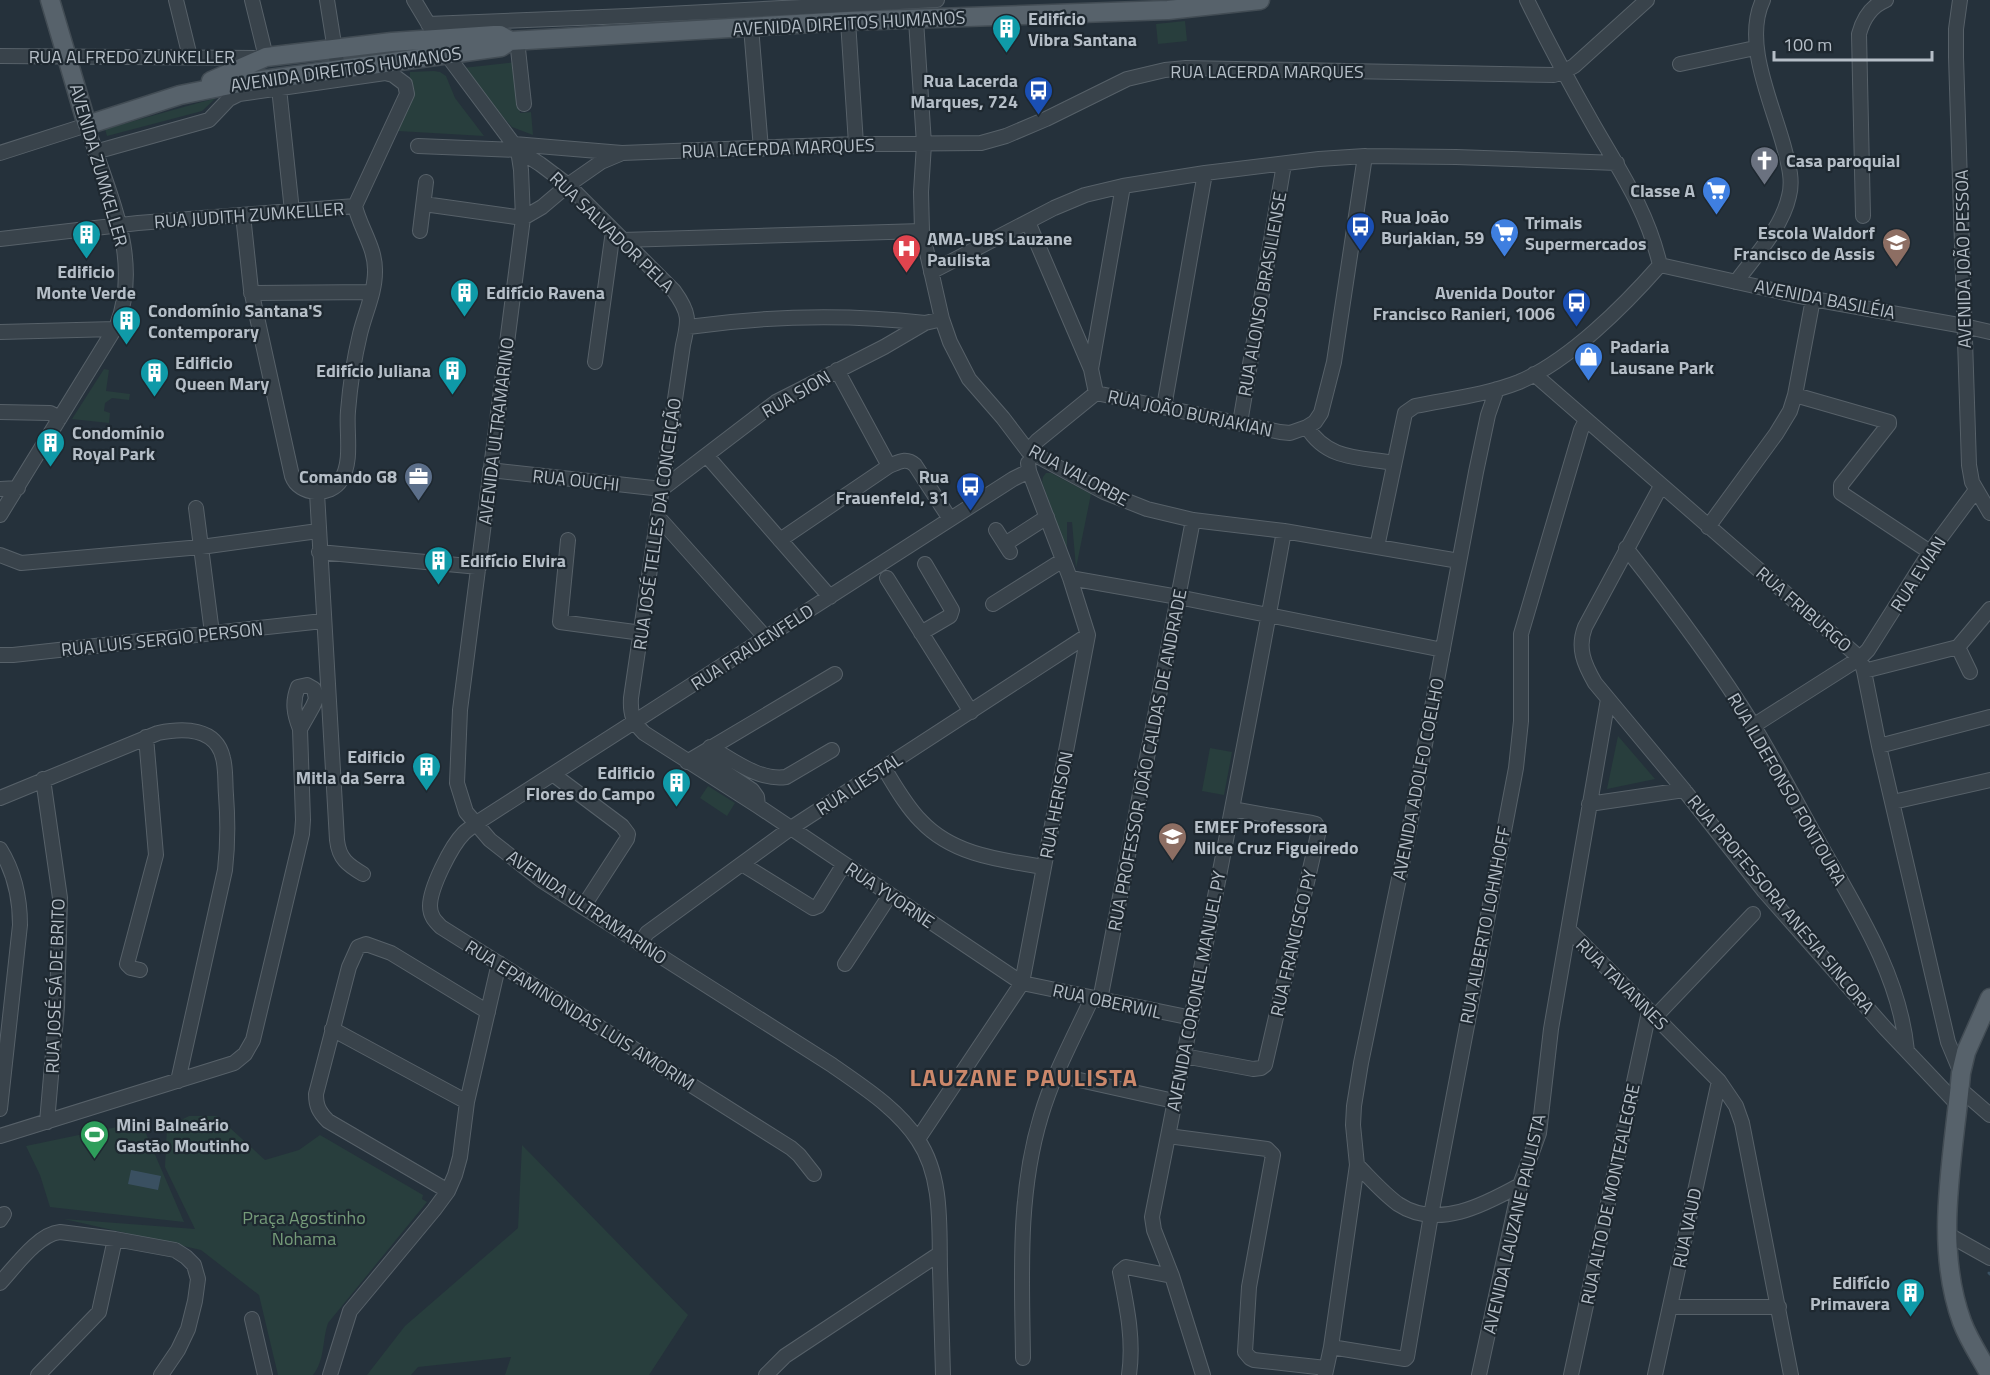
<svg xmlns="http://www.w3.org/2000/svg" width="1990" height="1375" viewBox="0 0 1990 1375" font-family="'Titillium Web',sans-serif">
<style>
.green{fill:#283e3d}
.water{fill:#3a5061}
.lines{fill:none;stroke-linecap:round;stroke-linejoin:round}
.stream{stroke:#3a5061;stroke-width:3}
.minor-casing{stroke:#576169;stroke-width:16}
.major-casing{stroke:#424c54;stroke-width:21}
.minor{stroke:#39434b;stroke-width:14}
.major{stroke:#57626b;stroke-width:18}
.labels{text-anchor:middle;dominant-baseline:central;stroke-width:4.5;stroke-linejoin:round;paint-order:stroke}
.poi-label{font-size:18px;font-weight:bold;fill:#b5bec7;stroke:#1e2830;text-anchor:start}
.street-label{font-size:18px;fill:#b5bec7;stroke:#1e2830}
.park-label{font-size:18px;fill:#759b79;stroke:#1e2830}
.district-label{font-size:24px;font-weight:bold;letter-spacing:1.5px;fill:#cc886b;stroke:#1e2830}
</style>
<rect width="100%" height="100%" fill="#25313b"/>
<path class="green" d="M1185,21L1187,41L1158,44L1156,24Z
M516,62L520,113L531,112L533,135L512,127L480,91L463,68Z
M434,71L440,72L446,76L455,98L484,136L398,131L409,97L410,72Z
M216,98L202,111L107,136L105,129Z
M104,369L109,370L106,391L130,394L129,400L112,398L105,403L104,411L110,413L109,423L72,419Z
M1046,473H1051L1091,494L1076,568L1072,522H1067V551L1042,482L1043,477Z
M1618,736L1655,779L1607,789Z
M1210,748L1232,752L1224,795L1202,791Z
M708,786L735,803L727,816L700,798Z
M189,1116H217L265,1160L299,1150L320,1135L423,1195L422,1199L427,1202L328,1323C322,1341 325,1360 313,1375H278L259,1295L201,1250L64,1219L195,1229L165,1167L167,1127Z
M141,1122L184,1222L50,1207L40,1175L26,1146Z
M522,1145L688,1315L649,1375H505L511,1357L418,1367L411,1375H367L405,1326L518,1228Z"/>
<path class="water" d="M131,1170L161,1176L158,1190L128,1184Z"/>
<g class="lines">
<path class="stream" d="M1989,1273L1990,1274"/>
<defs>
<path id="minor" d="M176,0L190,57
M252,0L266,57
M327,0L338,69
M414,0L447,55L518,150L521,170L523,218L460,710L457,783L466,812L490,840L541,880L583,907L832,1065C863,1087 897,1108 918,1140C943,1177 939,1227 940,1269C941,1305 942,1340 943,1375
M1527,0C1548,43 1570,84 1594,126C1621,173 1647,210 1660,265
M1960,0L1956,29V57L1969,465L1972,482L1990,513
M916,20L924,144L921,192L922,231L942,319L950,342L969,379L1003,418L1028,451L1104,492L1147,509L1193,520L1284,531L1459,561
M848,21L856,144
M428,24L628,16L937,0
M751,27L761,149
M517,40L524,104
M0,56L262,58
M1680,64L1755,48
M279,88L292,211
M514,144L622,153L856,144L981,143L1006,136L1046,119L1127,79L1165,70L1186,68L1554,75L1563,72L1574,66L1647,0
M418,146L518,150L540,164L568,185L674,291C690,313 689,320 683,345L631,698C630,714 633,722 644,733L758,806L1022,983L1192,1018
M95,152L209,120L229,99L239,94L385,73L393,75L405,84L407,94L355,206
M0,153L87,125C106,190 143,256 117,325L0,515
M424,204L523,218L542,207L568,185L601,162L620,154
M243,215L251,290L292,476C299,496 331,497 341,480C353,461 346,432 348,411C350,386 354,359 360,334C365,313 375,293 375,272C376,248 360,228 355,206
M1863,216L1859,34C1863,19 1871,6 1886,0
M1028,222L1091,369L1096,393
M420,231L426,182
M0,239L138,223L355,206
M622,240L922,231
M1660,265L1813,299L1964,326L1990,332
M931,272L1054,208L1085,195L1123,186L1205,173L1319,159L1365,156L1456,157L1617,163
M1736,282C1755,256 1782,228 1789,196C1793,181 1789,166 1785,151C1774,106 1742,44 1763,0
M251,293L372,292
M688,327C766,316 846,314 925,323
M0,332L115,329
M595,362L613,231
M1091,369L1123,186
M837,370L889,466
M1534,374L1860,658L1864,671L1879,746L1948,1042L1961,1073
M1795,395L1889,422V424L1841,485V493L1930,552
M1164,407L1205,173
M0,412L50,413L60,418
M1240,423L1284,164
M1307,427C1327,460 1359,457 1394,463
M1028,451L1037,441L1096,393L1280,432L1290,433L1307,427L1315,422L1321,413L1334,362L1365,156
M707,456L830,597
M490,470L662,489L776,402L884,347L925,323L942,319
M1661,486L1585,627C1577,648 1584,664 1595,683L1684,790L1764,891L1885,1028L1958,1105
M0,489L18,488
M317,493L337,840C339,859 348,865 363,874
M196,508L212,633
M659,518L766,638
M1708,527L1776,434L1790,411L1795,395L1813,299
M996,530L1010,552
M568,540L560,622L642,633
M780,540L889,466C899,462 906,457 915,465L950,519
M1005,544L1047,517
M1377,547L1405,413L1415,406C1449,399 1486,395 1519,382C1569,361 1624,306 1660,265
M1626,548C1671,605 1715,663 1753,725C1777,765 1799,807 1822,848C1858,911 1900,977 1907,1051
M319,552L479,567
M0,555L21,563L201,547L318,531
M887,578L971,712
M1070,578L1178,597L1443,650
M993,604L1063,560
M921,633L950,616L952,610L925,564
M1958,647L1970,672
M0,655H13L323,621
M1864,671L1958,647L1990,609
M1753,726L1860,658L1868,650L1930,552L1976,490
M1879,746L1990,717
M710,747C733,760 759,781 786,777L832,750
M699,755L752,790L757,797L758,806
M687,762L835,674
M884,768C895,786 906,806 921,821C953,855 1000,860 1044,867
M554,775L622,826L628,834L627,839L583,907
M43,779L60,898L57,1007L47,1122
M0,798L158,733C183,728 216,727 223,758C226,769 225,783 226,795C228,821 228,844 225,870L178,1081
M1893,802L1990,780
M1589,804L1684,790
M0,849C15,873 20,898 20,925L0,1109
M742,864L813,908L818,906L844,864
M1569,930L1719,1081L1736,1106L1742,1123L1791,1375
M640,944L647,933L791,828L1088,635
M845,964L890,895
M140,970L131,968L127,964L156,855L146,737
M1100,1000L1193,520
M1654,1018L1753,914
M332,1029L467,1102
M1184,1056L1253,1069L1261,1068L1265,1065L1319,830L1316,824L1312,823L1232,809
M1057,1075L1174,1101
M1960,1089L1990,1115
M0,1136L234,1063L245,1054L253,1040L302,834L303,820L300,729C294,714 292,702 298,687L307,685L314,689L316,699L313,706L300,729
M1168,1136L1267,1149L1273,1155L1249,1287L1245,1352L1250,1358L1254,1360L1326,1368
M918,1139L1022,983L1088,635L1070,578L1029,471L1028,463
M1357,1165C1370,1178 1383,1193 1398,1204C1437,1230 1484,1205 1520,1185
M814,1174L799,1155L791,1148L441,927C435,921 430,916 430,906C430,888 451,846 464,833C467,830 472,827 475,824L1013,479L1029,471
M448,1191L328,1121C319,1112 316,1106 316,1094L349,967L358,947L366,944L391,953L488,1012
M0,1220L4,1214
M1947,1234L1990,1258
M0,1283C15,1267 38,1234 60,1232L115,1239L175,1250L186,1257L194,1265L198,1279L195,1301L188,1329L178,1350L161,1375
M1670,1307H1779
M252,1319L265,1375
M1331,1347L1405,1359L1407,1357L1431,1215L1516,768L1521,721V634L1581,430L1586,420
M1023,1358C1022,1277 1017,1195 1041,1116C1053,1075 1074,1037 1092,998
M38,1375L99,1312L115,1239
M330,1375L350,1311L434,1210L448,1191L455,1175L460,1157L467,1102L499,963
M766,1375L785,1356L939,1254
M1129,1375C1134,1340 1127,1307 1120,1272L1126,1267L1172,1276
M1203,1375L1172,1276L1154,1230L1152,1217C1197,989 1243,760 1284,531
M1325,1375L1331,1347L1357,1165L1353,1125L1354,1106L1361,1063L1409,830L1476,472L1488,415L1497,389
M1479,1375L1520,1185L1539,1133L1551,1029L1608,699
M1571,1375L1649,1012
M1655,1375L1719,1081"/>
<path id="major" d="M50,0L87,125L180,95L240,83L501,47L510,41L848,21L1168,10L1260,0
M211,81L266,57L392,42L494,35H500L510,41
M1990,1375C1981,1358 1969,1341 1962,1322C1933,1243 1954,1155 1961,1073L1966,1052L1990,998"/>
</defs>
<use href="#minor" class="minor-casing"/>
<use href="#major" class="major-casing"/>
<use href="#minor" class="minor"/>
<use href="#major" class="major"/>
</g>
<defs>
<symbol id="building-pin" viewBox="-11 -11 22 30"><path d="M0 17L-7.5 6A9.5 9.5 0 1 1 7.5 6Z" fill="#0f9aa8" stroke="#1e2830"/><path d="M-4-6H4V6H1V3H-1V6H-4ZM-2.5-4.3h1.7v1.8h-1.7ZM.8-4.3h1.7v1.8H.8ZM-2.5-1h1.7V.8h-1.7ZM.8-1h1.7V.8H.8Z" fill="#fff"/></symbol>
<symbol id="bus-pin" viewBox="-11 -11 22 30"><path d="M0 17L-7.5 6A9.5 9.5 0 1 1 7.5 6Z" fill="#1a4fb4" stroke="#1e2830"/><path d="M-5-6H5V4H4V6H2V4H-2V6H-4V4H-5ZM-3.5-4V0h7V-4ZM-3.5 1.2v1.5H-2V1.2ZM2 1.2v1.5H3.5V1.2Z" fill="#fff"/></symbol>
<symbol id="church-pin" viewBox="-11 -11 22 30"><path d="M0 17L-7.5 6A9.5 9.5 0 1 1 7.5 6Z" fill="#6b7280" stroke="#1e2830"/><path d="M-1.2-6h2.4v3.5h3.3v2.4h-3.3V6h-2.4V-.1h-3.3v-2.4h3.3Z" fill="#fff"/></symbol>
<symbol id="supermarket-pin" viewBox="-11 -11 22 30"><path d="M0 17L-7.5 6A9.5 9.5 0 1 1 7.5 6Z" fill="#3f7fe0" stroke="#1e2830"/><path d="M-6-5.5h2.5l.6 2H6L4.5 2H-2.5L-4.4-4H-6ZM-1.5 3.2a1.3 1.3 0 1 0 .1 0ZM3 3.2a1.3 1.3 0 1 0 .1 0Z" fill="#fff"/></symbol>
<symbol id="school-pin" viewBox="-11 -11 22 30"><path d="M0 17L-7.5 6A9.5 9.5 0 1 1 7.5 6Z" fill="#8d6e63" stroke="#1e2830"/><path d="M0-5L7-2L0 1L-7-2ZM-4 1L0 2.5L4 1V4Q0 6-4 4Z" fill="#fff"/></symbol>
<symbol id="hospital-pin" viewBox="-11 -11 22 30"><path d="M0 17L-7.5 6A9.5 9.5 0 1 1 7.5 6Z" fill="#e0444e" stroke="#1e2830"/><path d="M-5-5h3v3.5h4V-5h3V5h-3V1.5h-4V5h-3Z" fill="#fff"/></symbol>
<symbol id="shop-pin" viewBox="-11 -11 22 30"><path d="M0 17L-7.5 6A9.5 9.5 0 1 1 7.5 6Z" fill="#3f7fe0" stroke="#1e2830"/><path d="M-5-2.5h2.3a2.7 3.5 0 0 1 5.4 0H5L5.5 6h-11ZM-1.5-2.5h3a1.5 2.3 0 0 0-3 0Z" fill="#fff"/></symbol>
<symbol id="office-pin" viewBox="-11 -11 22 30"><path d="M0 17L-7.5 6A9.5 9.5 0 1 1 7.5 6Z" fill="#5c6f8a" stroke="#1e2830"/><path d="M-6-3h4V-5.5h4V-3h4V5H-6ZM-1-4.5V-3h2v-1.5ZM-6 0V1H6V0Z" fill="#fff"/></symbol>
<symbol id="stadium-pin" viewBox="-11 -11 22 30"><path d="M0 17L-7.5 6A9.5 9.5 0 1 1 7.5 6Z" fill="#2e9e5b" stroke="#1e2830"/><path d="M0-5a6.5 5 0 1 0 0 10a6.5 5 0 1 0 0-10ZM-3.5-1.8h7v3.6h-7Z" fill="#fff"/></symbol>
</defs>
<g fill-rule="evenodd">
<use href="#building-pin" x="990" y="12" width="33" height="45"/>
<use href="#bus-pin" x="1022" y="74" width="33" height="45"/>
<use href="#church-pin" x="1748" y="144" width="33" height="45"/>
<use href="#supermarket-pin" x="1700" y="174" width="33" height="45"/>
<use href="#bus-pin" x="1344" y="210" width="33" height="45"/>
<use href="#supermarket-pin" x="1488" y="216" width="33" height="45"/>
<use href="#building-pin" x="70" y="218" width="33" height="45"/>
<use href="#school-pin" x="1880" y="226" width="33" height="45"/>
<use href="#hospital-pin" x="890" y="232" width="33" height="45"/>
<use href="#building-pin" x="448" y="276" width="33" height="45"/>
<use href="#bus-pin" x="1560" y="286" width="33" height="45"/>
<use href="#building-pin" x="110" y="304" width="33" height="45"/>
<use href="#shop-pin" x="1572" y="340" width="33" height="45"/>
<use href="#building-pin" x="436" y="354" width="33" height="45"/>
<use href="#building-pin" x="138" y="356" width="33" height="45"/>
<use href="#building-pin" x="34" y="426" width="33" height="45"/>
<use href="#office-pin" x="402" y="460" width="33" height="45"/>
<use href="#bus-pin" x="954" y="470" width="33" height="45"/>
<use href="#building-pin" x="422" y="544" width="33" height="45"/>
<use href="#building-pin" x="410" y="750" width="33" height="45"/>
<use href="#building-pin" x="660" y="766" width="33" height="45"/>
<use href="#school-pin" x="1156" y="820" width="33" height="45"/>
<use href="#stadium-pin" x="78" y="1118" width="33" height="45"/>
<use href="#building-pin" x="1894" y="1276" width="33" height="45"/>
</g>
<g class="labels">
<g class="poi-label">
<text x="1028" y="18">Edifício<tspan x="1028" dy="21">Vibra Santana</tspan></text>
<text x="1018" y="80" text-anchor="end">Rua Lacerda<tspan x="1018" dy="21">Marques, 724</tspan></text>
<text x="1786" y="160">Casa paroquial</text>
<text x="1695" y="190" text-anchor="end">Classe A</text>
<text x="1381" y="216">Rua João<tspan x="1381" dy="21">Burjakian, 59</tspan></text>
<text x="1525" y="222">Trimais<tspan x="1525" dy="21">Supermercados</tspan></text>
<text x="1875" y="232" text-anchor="end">Escola Waldorf<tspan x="1875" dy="21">Francisco de Assis</tspan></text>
<text x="927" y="238">AMA-UBS Lauzane<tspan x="927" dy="21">Paulista</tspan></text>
<text x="86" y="271" text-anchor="middle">Edificio<tspan x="86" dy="21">Monte Verde</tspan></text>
<text x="486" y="292">Edifício Ravena</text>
<text x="1555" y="292" text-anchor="end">Avenida Doutor<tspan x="1555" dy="21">Francisco Ranieri, 1006</tspan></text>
<text x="148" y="310">Condomínio Santana'S<tspan x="148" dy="21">Contemporary</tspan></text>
<text x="1610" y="346">Padaria<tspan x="1610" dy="21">Lausane Park</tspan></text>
<text x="175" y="362">Edificio<tspan x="175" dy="21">Queen Mary</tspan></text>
<text x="431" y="370" text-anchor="end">Edifício Juliana</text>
<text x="72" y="432">Condomínio<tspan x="72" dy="21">Royal Park</tspan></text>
<text x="397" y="476" text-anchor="end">Comando G8</text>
<text x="949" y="476" text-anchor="end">Rua<tspan x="949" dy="21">Frauenfeld, 31</tspan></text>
<text x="460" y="560">Edifício Elvira</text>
<text x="405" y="756" text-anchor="end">Edificio<tspan x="405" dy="21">Mitla da Serra</tspan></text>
<text x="655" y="772" text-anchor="end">Edificio<tspan x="655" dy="21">Flores do Campo</tspan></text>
<text x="1194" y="826">EMEF Professora<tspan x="1194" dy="21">Nilce Cruz Figueiredo</tspan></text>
<text x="116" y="1124">Mini Balneário<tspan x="116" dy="21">Gastão Moutinho</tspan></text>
<text x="1890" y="1282" text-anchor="end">Edifício<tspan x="1890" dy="21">Primavera</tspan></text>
</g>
<g class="street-label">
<text transform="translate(849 23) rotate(-3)">AVENIDA DIREITOS HUMANOS</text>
<text x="132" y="56">RUA ALFREDO ZUNKELLER</text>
<text transform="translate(346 69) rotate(-8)">AVENIDA DIREITOS HUMANOS</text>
<text x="1267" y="71">RUA LACERDA MARQUES</text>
<text transform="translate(778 148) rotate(-2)">RUA LACERDA MARQUES</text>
<text transform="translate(99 165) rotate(74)">AVENIDA ZUMKELLER</text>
<text transform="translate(249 215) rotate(-4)">RUA JUDITH ZUMKELLER</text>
<text transform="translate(612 232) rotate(44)">RUA SALVADOR PELA</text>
<text transform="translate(1963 259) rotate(-91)">AVENIDA JOÃO PESSOA</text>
<text transform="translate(1262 294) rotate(-80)">RUA ALONSO BRASILIENSE</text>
<text transform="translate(1825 299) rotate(11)">AVENIDA BASILÉIA</text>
<text transform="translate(796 394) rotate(-30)">RUA SION</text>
<text transform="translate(1190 413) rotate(12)">RUA JOÃO BURJAKIAN</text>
<text transform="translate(496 431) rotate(-83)">AVENIDA ULTRAMARINO</text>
<text transform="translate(1079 475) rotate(28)">RUA VALORBE</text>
<text transform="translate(576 480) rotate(6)">RUA OUCHI</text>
<text transform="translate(657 524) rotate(-82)">RUA JOSÉ TELLES DA CONCEIÇÃO</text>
<text transform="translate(1918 574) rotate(-57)">RUA EVIAN</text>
<text transform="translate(1804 609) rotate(41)">RUA FRIBURGO</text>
<text transform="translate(162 639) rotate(-6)">RUA LUIS SERGIO PERSON</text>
<text transform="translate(752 647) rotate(-33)">RUA FRAUENFELD</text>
<text transform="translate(1147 760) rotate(-79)">RUA PROFESSOR JOÃO CALDAS DE ANDRADE</text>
<text transform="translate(1418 779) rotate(-79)">AVENIDA ADOLFO COELHO</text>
<text transform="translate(859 784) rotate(-33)">RUA LIESTAL</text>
<text transform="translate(1787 789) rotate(60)">RUA ILDEFONSO FONTOURA</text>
<text transform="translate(1056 805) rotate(-79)">RUA HERISON</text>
<text transform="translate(890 895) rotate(34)">RUA YVORNE</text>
<text transform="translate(1781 904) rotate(50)">RUA PROFESSORA ANESIA SINCORA</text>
<text transform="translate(587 907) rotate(34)">AVENIDA ULTRAMARINO</text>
<text transform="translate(1485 925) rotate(-79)">RUA ALBERTO LOHNHOFF</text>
<text transform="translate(1293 943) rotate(-77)">RUA FRANCISCO PY</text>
<text transform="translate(1622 984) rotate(45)">RUA TAVANNES</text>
<text transform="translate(55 986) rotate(-88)">RUA JOSÉ SÁ DE BRITO</text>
<text transform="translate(1196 991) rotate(-79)">AVENIDA CORONEL MANUEL PY</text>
<text transform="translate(1107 1001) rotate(12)">RUA OBERWIL</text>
<text transform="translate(580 1015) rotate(32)">RUA EPAMINONDAS LUIS AMORIM</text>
<text transform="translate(1610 1194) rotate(-78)">RUA ALTO DE MONTEALEGRE</text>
<text transform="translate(1514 1224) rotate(-77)">AVENIDA LAUZANE PAULISTA</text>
<text transform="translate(1687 1228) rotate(-78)">RUA VAUD</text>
</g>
<g class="park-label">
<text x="304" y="1217">Praça Agostinho<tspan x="304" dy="21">Nohama</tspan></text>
</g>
<g class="district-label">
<text x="1024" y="1077">LAUZANE PAULISTA</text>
</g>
</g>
<path d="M1774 51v9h158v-9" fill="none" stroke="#b5bec7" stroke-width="3"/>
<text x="1783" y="51" font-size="18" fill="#b5bec7" stroke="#1e2830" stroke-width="4.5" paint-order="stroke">100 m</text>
</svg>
